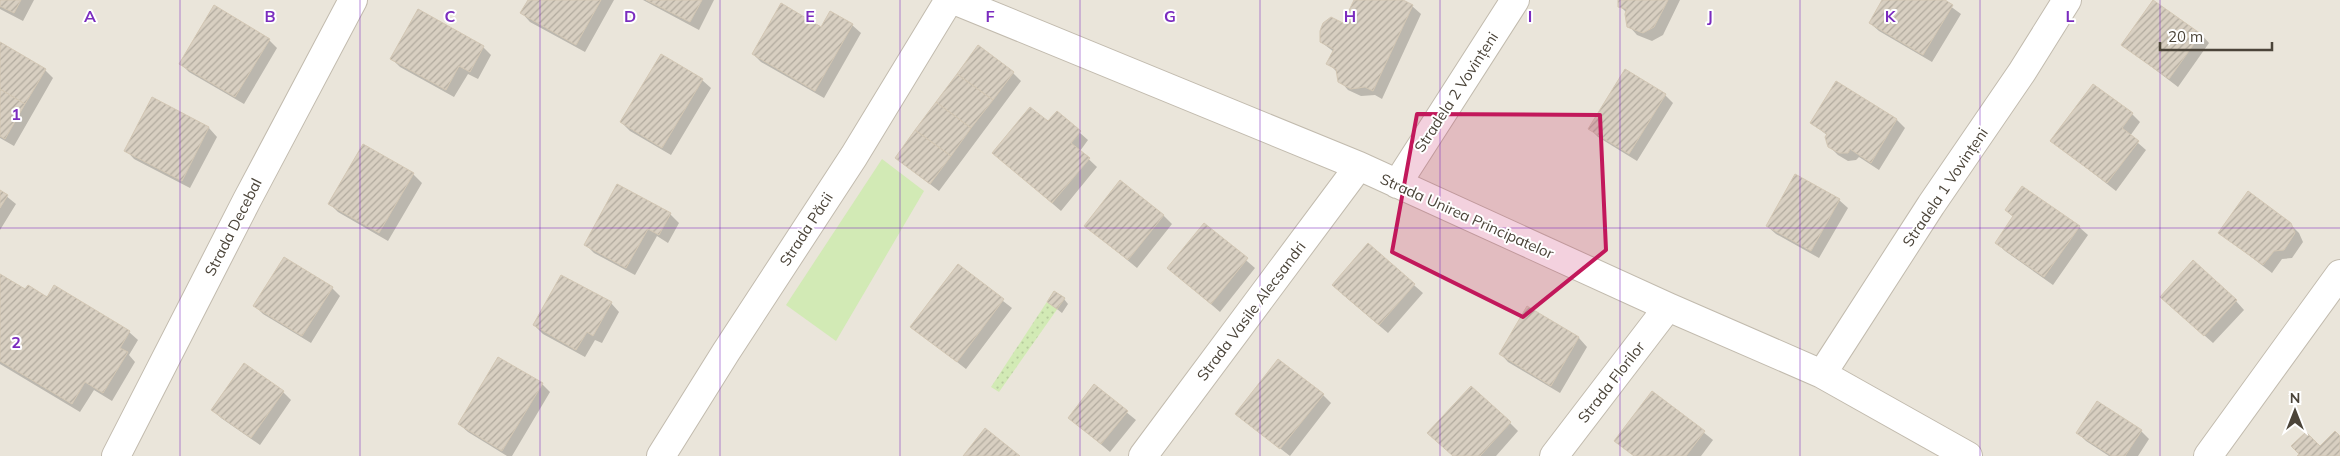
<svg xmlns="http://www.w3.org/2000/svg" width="2340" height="456" viewBox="0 0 2340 456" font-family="Mulish,sans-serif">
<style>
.residential{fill:#eae5da}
.grass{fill:url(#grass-dots)}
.green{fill:#d2eab5}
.shadow{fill:#0003}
.building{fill:url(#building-hatch);stroke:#d3c7b4}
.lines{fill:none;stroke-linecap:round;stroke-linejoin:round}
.minor-casing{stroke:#c2bbae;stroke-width:30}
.minor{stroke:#fff;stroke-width:28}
.marked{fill:#c2185b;fill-opacity:0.2;stroke:#c2185b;stroke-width:4;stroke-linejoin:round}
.grid{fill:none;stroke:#7b2cbf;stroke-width:1;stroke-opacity:0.55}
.labels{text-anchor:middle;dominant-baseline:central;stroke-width:4;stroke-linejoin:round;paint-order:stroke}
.street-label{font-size:15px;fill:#4b4439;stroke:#fff}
.grid-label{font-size:16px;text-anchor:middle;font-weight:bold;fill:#7b2cbf;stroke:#fff;stroke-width:4;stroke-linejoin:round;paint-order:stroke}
</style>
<defs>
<pattern id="grass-dots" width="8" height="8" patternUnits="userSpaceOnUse" patternTransform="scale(1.25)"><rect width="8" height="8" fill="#d2eab5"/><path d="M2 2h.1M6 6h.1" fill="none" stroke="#b6ca9c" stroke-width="1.8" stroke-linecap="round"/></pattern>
<pattern id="building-hatch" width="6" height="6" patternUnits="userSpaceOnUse" patternTransform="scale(1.25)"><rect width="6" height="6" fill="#d8cfc1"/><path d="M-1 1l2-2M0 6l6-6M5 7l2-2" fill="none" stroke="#b1aa9e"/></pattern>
</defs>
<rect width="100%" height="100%" fill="#f6f3ec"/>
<path class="residential" d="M0,0H2340V456H0Z"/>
<path class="grass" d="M1054,291L1065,298L999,392L991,387Z"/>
<path class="green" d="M882,159L924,191L836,341L786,305Z"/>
<path class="shadow" d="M0,0H34L23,21L0,9Z
M529,0H614L585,52L530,22L522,13Z
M643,0H714L699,30Z
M1355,0H1400L1412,6L1421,14L1382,99L1375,95L1361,96L1348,90L1340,81L1338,73L1328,63L1334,52L1321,42L1344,25Z
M1619,0H1680L1663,35L1652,41L1637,35L1629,26L1627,13L1620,6Z
M1884,0H1942L1961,14L1932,62L1879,31L1870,23Z
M852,25L861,33L824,98L761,62L753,54Z
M2201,34L2209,43L2178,87L2123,45Z
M269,40L277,48L244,104L189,72L181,64Z
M0,44L45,70L53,78L14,146L0,138Z
M483,47L491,55L478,79L468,74L454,97L400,67L392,59Z
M1013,73L1021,81L939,191L896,158Z
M702,80L711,88L671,155L630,131L621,122Z
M1665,95L1673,103L1637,161L1598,137L1590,129Z
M152,99L209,128L217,137L190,188L134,159L126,150Z
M1057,113L1088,140L1080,151L1097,167L1061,211L994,153L1049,123Z
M2132,114L2140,122L2130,136L2146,150L2116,191L2052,141Z
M1897,120L1905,128L1879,170L1859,157L1856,160L1848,161L1838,155L1829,146L1828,136L1812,123Z
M413,174L422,183L388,241L338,212L330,204Z
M0,191L16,204L0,230Z
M1839,200L1848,208L1819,258L1776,234L1767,226Z
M2006,210L2079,227L2088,235L2053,285L2005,251L1997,243L2014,218Z
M670,214L679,223L668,243L657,236L635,275L594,253L586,245Z
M1163,215L1172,224L1137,268L1086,226Z
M1204,224L1255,268L1220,312L1169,268Z
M2290,224L2299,233L2303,242L2292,258L2282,259L2272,273L2220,233Z
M1368,245L1423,293L1388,333L1342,294Z
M958,266L1012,308L966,369L912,327Z
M0,276L25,291L129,332L138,340L129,355L135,362L112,401L94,390L80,412L0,364Z
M332,288L340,296L311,343L263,314L255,306Z
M1064,299L1068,304L1062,313L1053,306Z
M2236,301L2244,310L2213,343L2170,305Z
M611,303L619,312L602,343L595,340L585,357L543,334L534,325Z
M1528,308L1579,338L1587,347L1560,393L1508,362L1500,353Z
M542,384L550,392L512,456H507L468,432L459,424Z
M1094,386L1136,420L1110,452L1070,418Z
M283,392L291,400L260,445L221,418L213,410Z
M1653,392L1713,440L1701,456H1634L1616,441Z
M1323,395L1331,403L1290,456L1236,414Z
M1510,423L1518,431L1496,456H1454Z
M2141,431L2149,439L2138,456H2109L2086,441L2078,433Z"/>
<path class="building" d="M0,0H21L14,13L0,6Z
M528,0H601L576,45L520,13Z
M646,0H702L690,22Z
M1354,0H1403L1413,5L1373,91L1365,87L1351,89L1338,82L1336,69L1326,64L1334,49L1320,42V31L1323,23L1331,17L1343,23Z
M1618,0H1668L1654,27L1643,33L1627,27L1625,14L1627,9L1618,7Z
M1882,0H1945L1953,5L1923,55L1869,23Z
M2153,0L2201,34L2169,79L2121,45Z
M781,3L821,27L830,11L853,24L815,91L752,54Z
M214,5L270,39L235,97L179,64Z
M418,9L484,46L470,72L459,66L446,90L390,59Z
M0,42L46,69L25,104L0,89Z
M978,45L1014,72L993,100L957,74Z
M661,54L703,79L662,148L620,122Z
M1625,69L1666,94L1629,154L1588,129Z
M957,74L993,100L971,128L936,102Z
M1836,81L1897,119L1871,163L1850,149L1848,153H1839L1828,147L1825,137L1827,134L1810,123Z
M2093,84L2133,113L2122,128L2139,141L2107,183L2050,141Z
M0,89L25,104L5,139L0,136Z
M152,97L209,127L182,181L124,151Z
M936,102L971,128L951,156L915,130Z
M1030,107L1048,121L1057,111L1081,131L1071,143L1090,158L1052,203L992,153Z
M915,130L951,156L930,184L895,158Z
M363,144L414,173L379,233L328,204Z
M1795,174L1840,199L1811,251L1766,226Z
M1120,180L1164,215L1128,260L1084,226Z
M617,184L671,213L659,235L648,229L626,268L584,245Z
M2022,186L2080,226L2044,277L1995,243L2013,216L2005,210Z
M0,190L8,195L0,208Z
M2248,191L2291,223L2295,233L2284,250L2274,251L2263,265L2218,233Z
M1204,223L1248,258L1211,304L1167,268Z
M1368,243L1415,284L1379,325L1332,285Z
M284,257L333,287L302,336L253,306Z
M2193,260L2237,300L2204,336L2160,297Z
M958,264L1004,299L957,362L910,327Z
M0,274L25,289L28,285L47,297L54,285L130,331L120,348L128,352L103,393L85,382L72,404L0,361Z
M561,275L612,302L593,336L587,332L576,350L533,325Z
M1054,291L1065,298L1057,309L1047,302Z
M1527,306L1579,337L1551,386L1499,354Z
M498,357L543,383L502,451L458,424Z
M1278,359L1324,394L1280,449L1235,414Z
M244,363L284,391L251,438L211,410Z
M1094,384L1128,411L1101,444L1068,418Z
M1471,386L1511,422L1480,456H1453L1427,433Z
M1652,391L1705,431L1686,456H1634L1614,441Z
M2097,401L2142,430L2125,456H2112L2076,433Z
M985,428L1020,456H963Z
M2335,431L2340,436V456H2297L2299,454L2291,446L2306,432L2320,446Z"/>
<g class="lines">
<defs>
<path id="minor" d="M954,0L1359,166L1668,307L1822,374L1968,456
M1397,184L1515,0
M1822,374L1931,205L2022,72L2067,0
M116,456L247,200L353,0
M661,456L726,352L854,156L949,0
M1143,456L1359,166
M1554,456L1668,307
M2208,456L2340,274"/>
</defs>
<use href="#minor" class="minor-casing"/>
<use href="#minor" class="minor"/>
</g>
<path class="marked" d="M1417,114L1600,115L1606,250L1523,317L1392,252Z"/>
<path class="grid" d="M180,0V456M360,0V456M540,0V456M720,0V456M900,0V456M1080,0V456M1260,0V456M1440,0V456M1620,0V456M1800,0V456M1980,0V456M2160,0V456M0,228H2340"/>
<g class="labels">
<g class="street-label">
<text transform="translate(1456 92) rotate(-57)">Stradela 2 Vovințeni</text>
<text transform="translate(1945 187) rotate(-56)">Stradela 1 Vovințeni</text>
<text transform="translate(1467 216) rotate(24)">Strada Unirea Principatelor</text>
<text transform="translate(233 227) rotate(-63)">Strada Decebal</text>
<text transform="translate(806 229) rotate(-57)">Strada Păcii</text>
<text transform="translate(1251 311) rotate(-53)">Strada Vasile Alecsandri</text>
<text transform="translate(1611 382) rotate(-52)">Strada Florilor</text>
</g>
</g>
<g class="grid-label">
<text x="90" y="22">A</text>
<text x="270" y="22">B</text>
<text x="450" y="22">C</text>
<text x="630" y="22">D</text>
<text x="810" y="22">E</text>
<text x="990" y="22">F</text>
<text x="1170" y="22">G</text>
<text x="1350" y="22">H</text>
<text x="1530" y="22">I</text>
<text x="1710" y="22">J</text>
<text x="1890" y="22">K</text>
<text x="2070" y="22">L</text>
<text x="16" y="120">1</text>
<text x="16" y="348">2</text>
</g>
<g transform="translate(2295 411)" stroke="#ffffff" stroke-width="4" paint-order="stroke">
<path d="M0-4L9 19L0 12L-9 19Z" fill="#4b4439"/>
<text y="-8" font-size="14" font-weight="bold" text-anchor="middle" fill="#4b4439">N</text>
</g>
<path d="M2160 42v8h112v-8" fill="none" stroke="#4b4439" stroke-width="2.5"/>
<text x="2168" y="42" font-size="15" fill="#4b4439" stroke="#ffffff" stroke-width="4" paint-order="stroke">20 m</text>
</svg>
